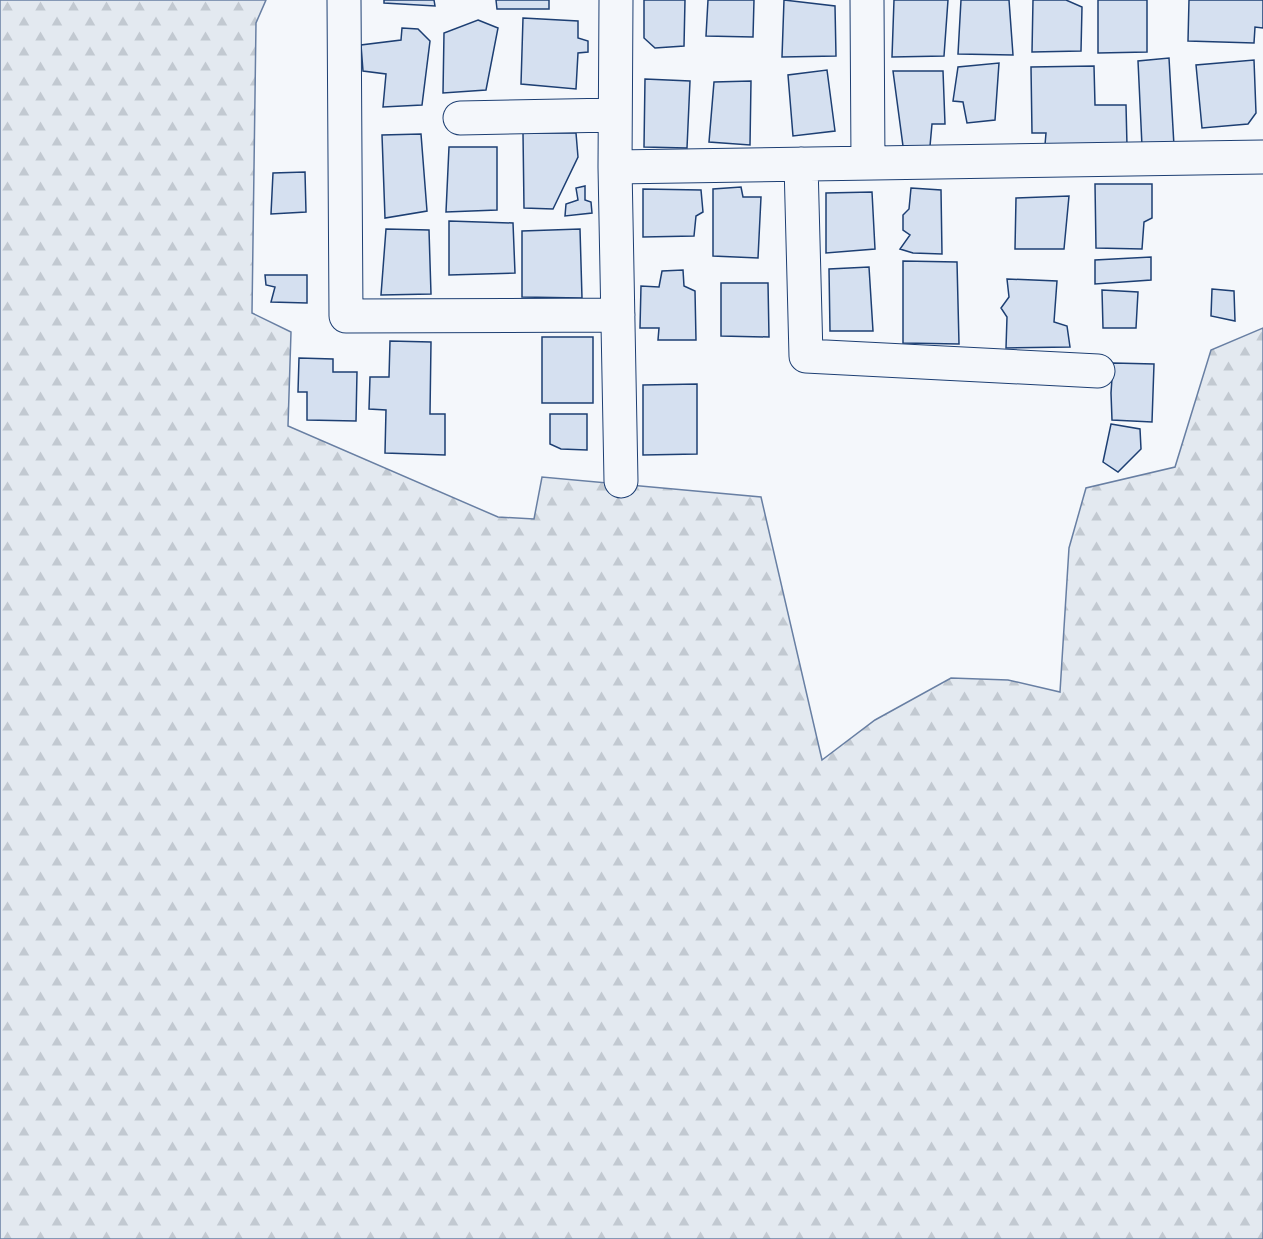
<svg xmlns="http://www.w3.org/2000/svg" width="1263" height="1239" viewBox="0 0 1263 1239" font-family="Mulish,sans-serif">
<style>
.forest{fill:url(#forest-firs);stroke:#687fa3;stroke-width:1.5}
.building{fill:#d5e0f0;stroke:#1d3f73;stroke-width:1.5}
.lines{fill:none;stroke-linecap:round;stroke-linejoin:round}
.minor-casing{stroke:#1d3f73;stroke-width:35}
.minor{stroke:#f4f7fb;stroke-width:33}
</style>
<defs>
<pattern id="forest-firs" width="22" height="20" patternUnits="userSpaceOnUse" patternTransform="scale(1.5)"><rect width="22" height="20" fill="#e3e9f0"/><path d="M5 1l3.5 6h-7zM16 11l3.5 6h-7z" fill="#c2c9d1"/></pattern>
</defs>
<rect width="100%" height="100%" fill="#f4f7fb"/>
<path class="forest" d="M0,0H266L256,23L252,313L291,332L288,426L498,517L534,519L542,477L761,497L822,760L875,720L951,678L1008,680L1060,692L1069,548L1086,488L1175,467L1211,350L1263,328V1239H0Z"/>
<path class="building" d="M384,0H434L435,6L384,3Z
M496,0H549V9H497Z
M644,0H685L684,46L655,48L644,38Z
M708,0H754L753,37L706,36Z
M784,0L835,6L836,56L782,57Z
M894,0H948L944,56L892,57Z
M961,0H1009L1013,55L958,54Z
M1033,0H1066L1082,7L1081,51L1032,52Z
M1098,0H1147V52L1098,53Z
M1189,0H1263V28L1255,27L1254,43L1188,41Z
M523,18L578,21V38L588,41V52L578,53L576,89L521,84Z
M478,20L498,28L486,90L443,93L444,33Z
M402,28L418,29L430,41L422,105L383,107L386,74L363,71L361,45L401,40Z
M1169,58L1174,146H1142L1138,61Z
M1254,60L1256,113L1248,124L1202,128L1196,65Z
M999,63L995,120L967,123L963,102L953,101L958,67Z
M1094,66L1095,105H1126L1127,146L1045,145L1046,133H1032L1031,67Z
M827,70L835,131L793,136L788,75Z
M893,71H943L945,124H932L930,146H903Z
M645,79L690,81L687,148L644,147Z
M751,81L750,145L709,142L714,82Z
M523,133H576L578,157L553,209L524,208Z
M421,134L427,211L385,218L382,135Z
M449,147H497V210L446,212Z
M305,172L306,212L271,214L273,173Z
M1095,184H1152V218L1144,222L1142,249L1096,248Z
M585,186V200L591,202L592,213L565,216L566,204L578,200L576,188Z
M741,187L743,197H761L758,258L713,256V189Z
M911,188L941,190L942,254L913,253L900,249L910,235L903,230V215L909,209Z
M643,189L701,190L703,212L696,216L694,236L643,237Z
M872,192L875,249L826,253V193Z
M1069,196L1064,249H1015L1016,198Z
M449,221L513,223L515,273L449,275Z
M386,229L429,230L431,294L381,295Z
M580,229L582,298L522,297V231Z
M1151,257V280L1095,284V260Z
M903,261L957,262L959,344L903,343Z
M869,267L873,331H830L829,269Z
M683,270L684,286L695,291L696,340H658L659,328H640L641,286L659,287L662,271Z
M265,275H307V303L271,302L275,287L266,285Z
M1007,279L1057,281L1054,322L1067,326L1070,347L1006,348L1007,317L1001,308L1009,297Z
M721,283H768L769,337L721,336Z
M1212,289L1234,291L1235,321L1211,316Z
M1102,290L1138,292L1136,328H1103Z
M542,337H593V403H542Z
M390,341L431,342L430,414H445V455L385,453L386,410L369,409L370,377H389Z
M299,358L333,359V372H357L356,421L307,420V392H298Z
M1113,363L1154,364L1152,422L1112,420L1111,393Z
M697,384V454L643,455V385Z
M550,414H587V450L561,449L550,444Z
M1111,424L1140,429L1141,449L1118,472L1103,462Z"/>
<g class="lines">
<defs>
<path id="minor" d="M344,0L346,316L618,315
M616,0L615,167L1263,157
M867,0L868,163
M460,118L615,115
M801,164L806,356L1098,371
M615,167L621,481"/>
</defs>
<use href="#minor" class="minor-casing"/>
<use href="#minor" class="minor"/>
</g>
</svg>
